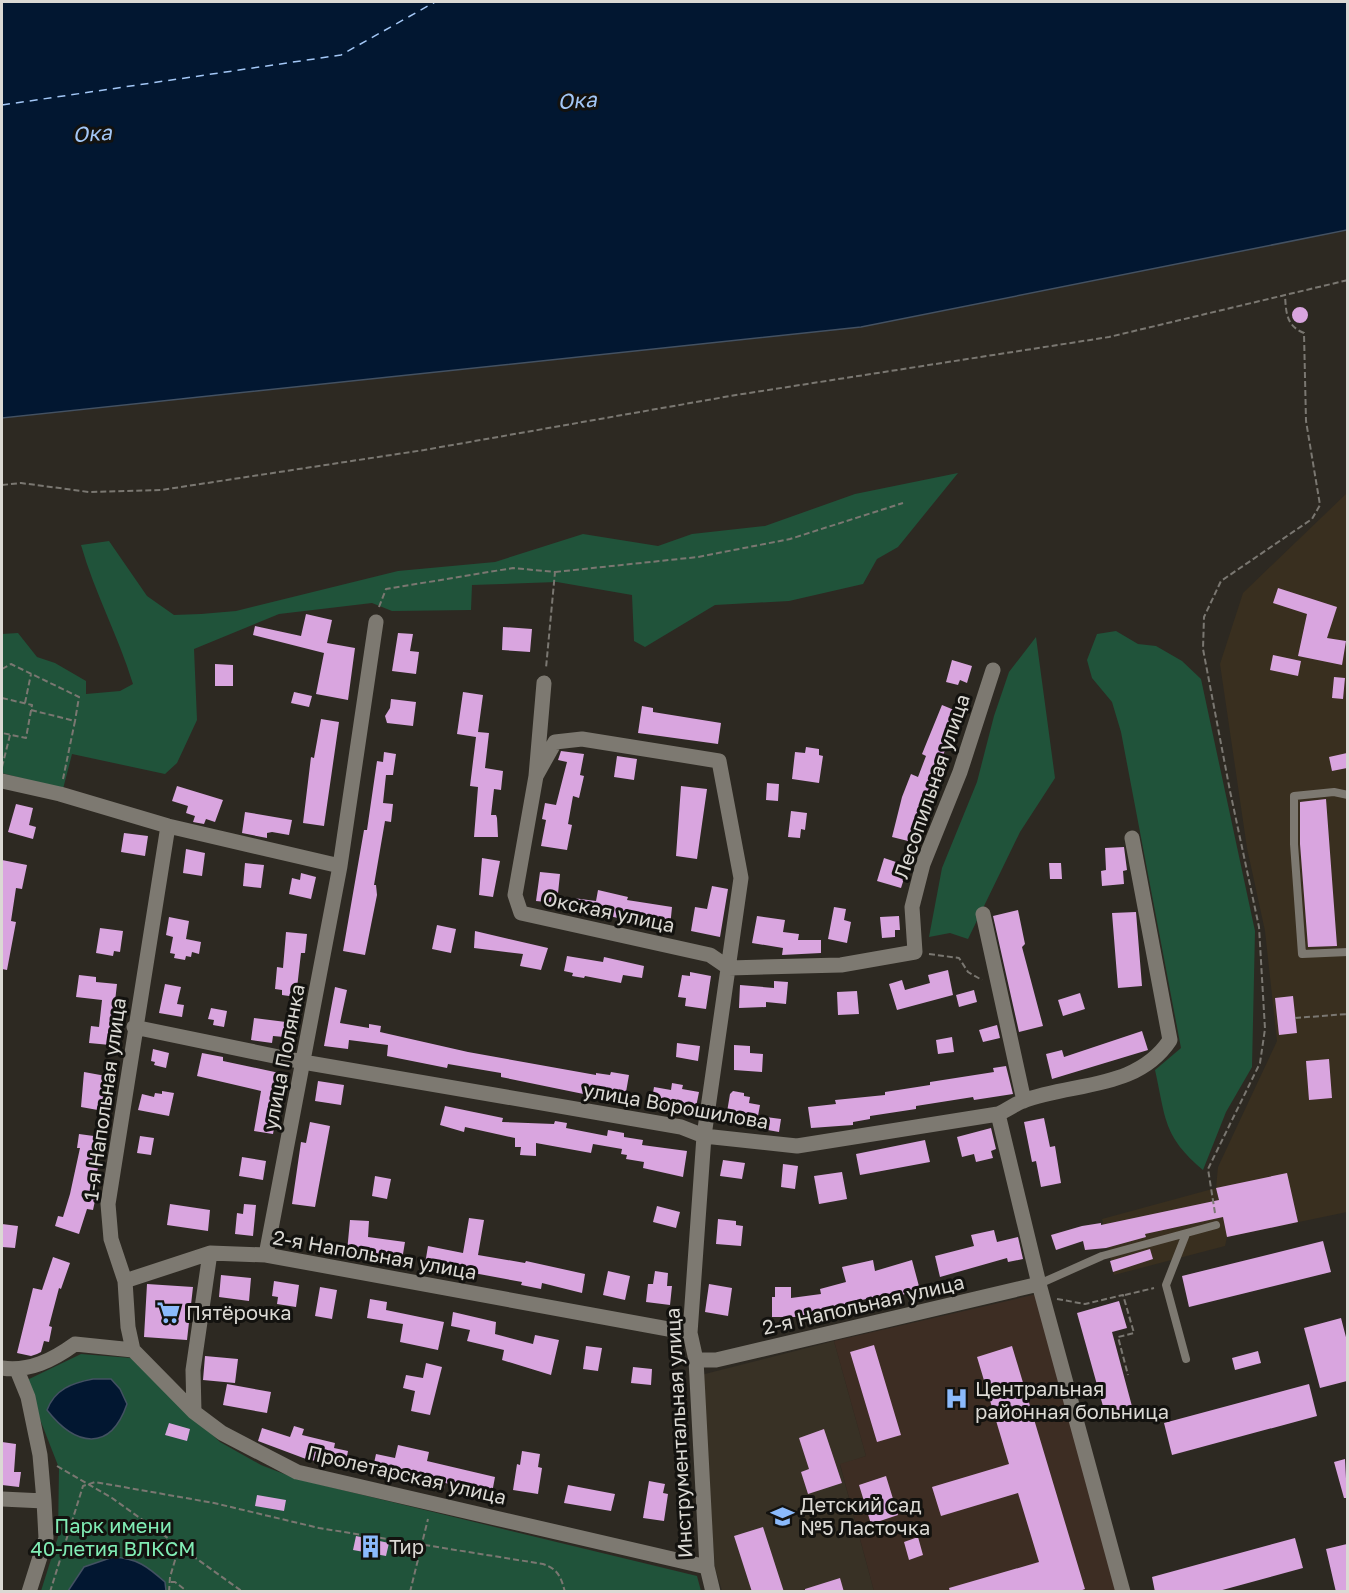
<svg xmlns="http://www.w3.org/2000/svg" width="1349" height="1593" viewBox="0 0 1349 1593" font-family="'Golos Text',sans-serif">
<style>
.built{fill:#383125}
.industrial{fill:#392f1f}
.medical{fill:#3d2d23}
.green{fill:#20533a}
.water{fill:#021731;stroke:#435162;stroke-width:1.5}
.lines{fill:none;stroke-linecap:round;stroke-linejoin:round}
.ferry{stroke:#a3c7f6;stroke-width:1.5;stroke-dasharray:8 6;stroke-linecap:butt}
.building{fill:#d9a5df}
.path{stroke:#7a7771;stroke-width:2;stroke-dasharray:6 3;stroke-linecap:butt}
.lane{stroke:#7d7971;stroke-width:8}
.street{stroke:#7d7971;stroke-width:15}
.labels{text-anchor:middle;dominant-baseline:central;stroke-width:6;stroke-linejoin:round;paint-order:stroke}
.street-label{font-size:20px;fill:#dbd9d4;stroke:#13120f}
.poi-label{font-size:20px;fill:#dbd9d4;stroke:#13120f;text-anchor:start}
.park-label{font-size:20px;fill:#81edb5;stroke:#13120f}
.water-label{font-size:21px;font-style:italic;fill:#a3c7f6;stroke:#13120f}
</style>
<rect width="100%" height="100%" fill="#2d2922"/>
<path class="built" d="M834,1341L866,1456L840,1465L874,1591H722L715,1568L701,1375Z"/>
<path class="industrial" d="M1347,493V1212L1227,1237L1225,1246L1114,1275L1102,1219L1216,1188L1218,1167L1277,1041L1265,931L1247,848L1220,664L1243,593Z"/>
<path class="medical" d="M1037,1294L1116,1591H874L840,1464L866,1456L834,1341Z"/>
<path class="green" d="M958,473L898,547L877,559L863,584L789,601L715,605L645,647L634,641L632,595L557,582L472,585L471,610L392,611L372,603L279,614L194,649L197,720L177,763L165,774L72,754L63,789L2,773V634L18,633L37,657L55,663L86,681V694L120,691L133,684C118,635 95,594 81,545L109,541L147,596L174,615L201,614L236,611L398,571L495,562L583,534L658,546L692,534L765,526L855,494Z
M1116,631L1138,644L1156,646L1182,661L1201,679L1255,931L1252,1067L1226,1112L1203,1170C1163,1136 1166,1119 1155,1070L1181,1048L1121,732L1112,702L1092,678L1087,660L1097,634Z
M1036,637L1055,778L1020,832L968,939L950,933L929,937L942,868L977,782L994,716L1009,672Z
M81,1354L131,1358L220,1442L261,1465L297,1479L697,1576L701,1591H41L58,1537L59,1468L25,1381Z"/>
<path class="water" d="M2,2H1347V230L861,327L2,418Z
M93,1379H111L120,1389L127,1404C110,1453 75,1446 47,1410C55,1389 72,1383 93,1379Z
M113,1557C137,1558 148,1567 165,1582L166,1591H68L84,1567Z"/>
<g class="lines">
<path class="ferry" d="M2,105L341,55L435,2"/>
</g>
<path class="building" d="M1292 315a8 8 0 1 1 16 0a8 8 0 1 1-16 0Z
M1278,588L1337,607L1327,638L1346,641L1342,665L1298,656L1307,614L1273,603Z
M306,614L332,620L327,643L355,648L348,700L316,694L324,653L253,635L255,626L301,636Z
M503,627L532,629L530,652L502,650Z
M398,633L413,634L410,651L419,652L416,674L392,671Z
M1273,655L1301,661L1298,676L1270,670Z
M952,660L972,666L967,683L960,680L958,685L946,682Z
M215,664L233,665V686H215Z
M1334,677L1345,678L1343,699L1332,698Z
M294,692L312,696L309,707L291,703Z
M463,692L483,695L478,732L489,733L485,768L503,771L501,790L494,789L491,815H496L497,818L498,837H474L478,787L470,786L476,737L457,734Z
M391,699L416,702L413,726L387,723L385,716L390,708Z
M942,705L959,712L941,761L946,763L943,773L939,772L920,820L916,843L892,837L902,797L911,774L918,777L926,756L922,754Z
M642,706L653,708V712L721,723L718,744L638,733Z
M321,719L339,722L324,826L303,823L311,757L314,758Z
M806,747L819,749V755L823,756L819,783L792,779L795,752L805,753Z
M561,751L584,754L580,775L584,776L579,798L573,796L568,824L572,825L567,850L541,846L546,820L542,819L545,803L556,805L567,762L558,760Z
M384,752L396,754L393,775H386L383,803L393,804L391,822L385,821L374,885H376L377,895L365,955L343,951L364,830H367L377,761L383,762Z
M1347,753V768L1332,771L1329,757Z
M617,756L637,759L634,780L614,777Z
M767,783L779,784L778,801L766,800Z
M177,786L223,800L215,822L206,819L204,824L193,822L195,816L186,813L188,806L172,801Z
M681,786L707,789L697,859L676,856Z
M1326,799L1337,946L1308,947L1300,844V802Z
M16,804L33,808L29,825L36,827L33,839L8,832Z
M791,811L807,813L805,830L801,829L800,838L788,837Z
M245,812L292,820L289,835L272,832L267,833V838L242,833Z
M124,833L148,836L145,856L121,852Z
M1124,847L1127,870L1123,871L1124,884L1102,886L1101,871L1106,870L1105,848Z
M186,849L205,853L202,876L183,873Z
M482,858L500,861L493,897L479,895Z
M884,858L908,866L901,888L877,881Z
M2,860L27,865L22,889L16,888L11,921L16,922L7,970L2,969Z
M245,863L264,865L261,888L243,886Z
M1049,863H1061L1062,879H1050Z
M540,872L560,874L557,903L536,901Z
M301,873L316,877L311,899L289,894L292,878L300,880Z
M712,886L728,889L720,937L691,931L695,907L707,909Z
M598,890L628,897L627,900L672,907L670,927L641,924L571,906L573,898L596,901Z
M834,907L846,909L844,920L851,922L847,943L828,939Z
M1018,910L1025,944L1022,947L1043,1026L1019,1032L993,916Z
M1136,912L1142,986L1118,988L1112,913Z
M757,916L785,920L783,932L799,934L798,940H821V953L782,955L783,948L752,943Z
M899,916L900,930H895V937L882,938L880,917Z
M169,917L189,921L186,939L201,942L199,954L192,952L191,957L186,956L185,960L174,958L175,954L170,953L173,937L166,935Z
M437,925L456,929L451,953L432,949Z
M100,928L123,931L120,952L114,951L113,956L96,953Z
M475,931L548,948L541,970L520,966L523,954L474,948Z
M286,932L307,934L305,953H301L296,997L282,995V990L275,989L277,967L283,968Z
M567,956L603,962L604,957L644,966L642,978L623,975L621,983L585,976L584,978L572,976L573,973L564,971Z
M948,970L953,995L897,1010L889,984L902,980L905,990L930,983L928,975Z
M690,972L711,976L706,1009L685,1006L686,998L678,997L682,975L690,976Z
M79,975L96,977V982L117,984L110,1045L89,1043L91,1026L99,1027L102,1000L76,997Z
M774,981L788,982L786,1004L766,1002V1007L739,1008L740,985L774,988Z
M165,984L181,987L177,1004L184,1005L182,1017L159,1013Z
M335,987L347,990L340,1023L369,1028V1024L381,1026L380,1032L468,1052L596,1075V1073L610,1075L611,1072L629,1075L626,1092L621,1091L620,1098L604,1096L603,1098L501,1077V1073L448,1064L447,1068L387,1056L388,1045L349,1040L348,1049L324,1046Z
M974,990L977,1002L959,1007L956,995Z
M857,991L859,1014L838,1015L837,992Z
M1080,993L1085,1009L1063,1016L1058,1000Z
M1293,996L1297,1033L1279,1035L1275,998Z
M211,1008L227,1011L224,1027L213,1025L214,1020L208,1019Z
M254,1018L286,1022L284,1037L273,1036L272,1043L251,1040Z
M997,1025L1000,1038L983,1042L979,1030Z
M1142,1031L1148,1050L1052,1079L1046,1054L1062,1050L1064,1057Z
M952,1037L954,1052L938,1054L936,1040Z
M677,1043L700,1046L698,1061L676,1057Z
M734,1045L750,1046V1053L763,1054L762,1072L734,1070Z
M153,1049L169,1053L166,1068L154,1065L155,1062L151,1061Z
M202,1053L223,1057V1061L284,1074L273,1134L254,1131L261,1091L197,1076Z
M1329,1059L1332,1098L1309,1100L1306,1061Z
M1006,1066L1013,1094L974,1100L973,1097L916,1106V1109L870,1116V1119L853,1122V1125L811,1128L808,1107L836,1104L835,1100L885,1095V1092L930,1085V1082L994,1072L993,1068Z
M84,1072L106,1076L103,1094L111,1095L109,1112L81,1107Z
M318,1081L344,1085L341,1105L315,1101Z
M672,1083L683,1085L682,1089L699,1092L695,1112L651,1105L654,1087L671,1090Z
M162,1091L174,1093L169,1116L138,1110L142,1094L154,1097L155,1093L162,1094Z
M733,1091L744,1093V1096L750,1097L749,1103L760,1105L758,1116L781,1119L779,1132L757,1128V1123L726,1118L730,1094Z
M445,1106L503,1118L502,1122L554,1124L555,1121L567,1123L566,1128L607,1136L608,1130L624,1133V1137L643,1140L642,1145L687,1151L683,1177L643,1168L644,1162L626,1159L627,1155L621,1154L622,1149L593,1144L591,1153L536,1143V1156L520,1155L521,1147H515V1138L465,1127L464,1132L440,1125Z
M1044,1118L1050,1147L1055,1146L1061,1183L1041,1187L1036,1161L1032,1162L1024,1122Z
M310,1122L330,1126L315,1207L292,1204L301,1142L306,1143Z
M991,1128L996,1149L991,1151L993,1158L976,1162L974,1154L962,1157L957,1137Z
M79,1134L101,1137L99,1165L90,1195L96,1196L93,1210L87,1209L79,1234L55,1226L58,1216L63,1217L70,1194L80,1148H77Z
M140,1136L154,1138L151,1155L137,1153Z
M925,1140L930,1162L860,1175L856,1154Z
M242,1157L266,1161L263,1180L239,1176Z
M723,1160L745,1163L742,1179L720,1176Z
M783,1164L798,1166L795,1189L781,1187Z
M842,1172L847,1199L819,1204L814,1176Z
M1287,1173L1298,1222L1227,1237L1223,1217L1145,1234L1146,1237L1106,1248L1085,1250L1083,1241L1056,1250L1051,1235L1082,1226L1101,1223V1225L1219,1200L1216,1188Z
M375,1176L391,1179L387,1199L372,1196Z
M170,1204L210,1210L208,1231L167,1225Z
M244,1204L256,1205L253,1236L235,1234L237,1213L243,1214Z
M657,1206L680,1212L676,1228L653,1222Z
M469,1218L484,1220L478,1255L525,1263L526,1261L585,1274L582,1293L542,1283L541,1289L521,1285L522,1282L425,1264L428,1246L463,1253Z
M718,1219L736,1221V1225L743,1226L741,1246L716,1244Z
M350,1220L369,1221L368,1237L405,1242L402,1260L385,1256L347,1252Z
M2,1224L18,1226L15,1248L2,1247Z
M994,1230L997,1242L1018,1237L1023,1259L1008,1262L1007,1258L940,1277L935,1256L974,1246L971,1235Z
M1323,1241L1331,1272L1189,1307L1182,1276Z
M1150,1249L1153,1259L1113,1272L1110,1261Z
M53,1257L70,1263L61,1289L59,1288L49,1326L52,1327L49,1342L44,1341L41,1352L37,1354L31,1356L17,1353L33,1288L42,1290Z
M873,1260L875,1271L912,1260L920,1290L894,1297L893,1293L853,1302L854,1306L843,1309L842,1304L812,1312V1317H772V1297H775V1287H791V1298L821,1294L820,1289L846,1282L842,1267Z
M608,1271L630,1276L625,1300L603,1295Z
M655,1271L668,1273L667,1286H672L670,1305L646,1302L648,1284H653Z
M221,1275L251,1278L249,1301L219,1297Z
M274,1281L299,1285L296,1307L277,1304L278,1297L272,1296Z
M147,1284L193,1287L187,1340L144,1337Z
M709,1284L732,1288L728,1316L705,1312Z
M320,1287L337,1290L332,1319L315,1316Z
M370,1299L387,1302L386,1310L444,1322L438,1350L400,1342L403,1324L367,1318Z
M1119,1301L1127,1328L1112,1332L1133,1410L1106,1417L1077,1313Z
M453,1312L496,1322L495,1334L533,1344L535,1335L559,1340L551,1375L502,1360L504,1350L467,1341L470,1330L451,1326Z
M1341,1318L1347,1341V1381L1320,1388L1304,1328Z
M874,1345L901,1435L877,1442L850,1352Z
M586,1346L602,1348L598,1371L583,1369Z
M1012,1346L1085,1589L1077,1592H950L949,1588L1039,1562L1018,1493L941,1516L932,1487L1009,1464L977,1357Z
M1258,1351L1261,1363L1235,1370L1232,1358Z
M205,1356L238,1359L235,1383L203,1380Z
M426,1363L442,1367L430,1415L411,1411L415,1391L403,1388L406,1375L423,1378Z
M633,1367L652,1369L651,1385L631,1383Z
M227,1384L271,1392L267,1413L223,1405Z
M1309,1384L1317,1416L1172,1455L1164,1423Z
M169,1423L190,1429L187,1441L165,1435Z
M294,1426L304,1429L302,1435L335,1443L334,1448L348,1451L345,1467L306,1459L258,1441L262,1428L290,1437Z
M824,1429L842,1483L808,1494L801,1472L809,1469L799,1438Z
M2,1442L16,1444L14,1472H21L19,1487L2,1485Z
M398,1445L429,1452L427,1461L495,1477L492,1493L445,1483L444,1489L423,1486L372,1472L376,1454L395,1458Z
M522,1451L540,1454L538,1467L542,1468L538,1494L513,1490L517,1464L520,1465Z
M1345,1459L1347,1498H1344L1334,1462Z
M886,1476L898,1515L871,1524L859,1485Z
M649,1481L665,1484L663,1493L668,1494L664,1521L643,1518Z
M568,1485L615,1494L611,1511L564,1503Z
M257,1495L286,1500L284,1511L255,1506Z
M763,1527L784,1592H752L734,1536Z
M356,1536L389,1543L386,1556L353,1550Z
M918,1537L923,1555L909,1560L904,1542Z
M1295,1538L1303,1568L1215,1592H1155L1152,1577Z
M1347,1544V1592H1336L1326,1549Z
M840,1578L844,1592H805V1589Z"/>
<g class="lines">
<path class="path" d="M2,485L21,483L89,492L161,490L424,450L736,395L1109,337L1348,280
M555,572L698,557L790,539L903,503
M379,607L386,589L513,568L555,572L546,668
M2,669L11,664L79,697L75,721
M2,698L32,705L26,738L2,733
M25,703L31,674
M31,710L75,721L63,779
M2,767L10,735
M929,954L959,958L968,972L982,980
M1295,1018L1348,1014
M1215,1213L1208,1169L1260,1063L1265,1029L1259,927L1230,791L1203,649L1204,617L1221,581L1312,519L1320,505L1306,421L1304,333C1286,326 1286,312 1285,295
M1125,1295L1154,1288
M1057,1299L1085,1304L1123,1295L1134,1333L1118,1337L1128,1375
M57,1466L112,1498L243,1592
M391,1547L420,1551
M171,1582H175L188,1592
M50,1592L83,1486L95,1482L214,1503L319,1528L543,1564C558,1569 561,1577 565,1592
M169,1592L170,1577L179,1547
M410,1592L428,1519"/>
<path class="lane" d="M1348,795L1334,792L1294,796V844L1302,954L1348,952
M1186,1234L1166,1285L1186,1359
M1039,1284L1102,1256L1216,1225"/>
<path class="street" d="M544,683L536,776L515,895L521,913L710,955L729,968L841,965L915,952L912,907L923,864L960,772L993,670
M536,776L555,742L582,739L719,761L741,878L704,1136L690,1333L696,1360L707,1567L713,1592
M2,781L60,794L168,826L340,866
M983,914L1024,1101
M134,1027L303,1062L681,1127L704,1136L797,1146L998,1114C1007,1110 1015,1104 1023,1101C1074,1082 1137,1090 1170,1040L1132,838
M998,1114L1039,1284L1123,1592
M266,1255L340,866L376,622
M125,1281L210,1253
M133,1350L194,1412L222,1433L297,1472L707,1567
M133,1350L128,1327L125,1281L111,1239L108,1204L168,826
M696,1360H716L1039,1284
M2,1368C29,1372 53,1360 75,1344L133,1350
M17,1370L28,1397L40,1455L44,1501L46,1538L29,1592
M194,1412L193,1370L210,1253L266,1255L690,1333
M2,1499L44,1501"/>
</g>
<defs>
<symbol id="supermarket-bare" viewBox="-9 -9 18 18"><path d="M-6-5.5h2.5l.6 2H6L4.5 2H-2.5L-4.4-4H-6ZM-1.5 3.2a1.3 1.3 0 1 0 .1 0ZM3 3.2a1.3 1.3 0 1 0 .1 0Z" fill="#8bbafc" stroke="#13120f" stroke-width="2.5" paint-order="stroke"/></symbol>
<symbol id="hospital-bare" viewBox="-9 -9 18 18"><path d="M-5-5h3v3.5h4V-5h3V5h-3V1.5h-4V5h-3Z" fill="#8bbafc" stroke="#13120f" stroke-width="2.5" paint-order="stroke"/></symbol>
<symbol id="school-bare" viewBox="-9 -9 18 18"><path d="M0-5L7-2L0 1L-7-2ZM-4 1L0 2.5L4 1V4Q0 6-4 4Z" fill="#8bbafc" stroke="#13120f" stroke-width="2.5" paint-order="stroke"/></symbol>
<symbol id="building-bare" viewBox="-9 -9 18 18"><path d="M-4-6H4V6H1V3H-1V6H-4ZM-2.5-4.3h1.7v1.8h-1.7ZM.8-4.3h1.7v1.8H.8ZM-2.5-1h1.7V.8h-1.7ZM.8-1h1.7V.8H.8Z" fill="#8bbafc" stroke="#13120f" stroke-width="2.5" paint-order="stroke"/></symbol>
</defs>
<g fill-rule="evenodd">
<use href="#supermarket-bare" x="152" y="1296" width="33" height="33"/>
<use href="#hospital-bare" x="940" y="1382" width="33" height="33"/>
<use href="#school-bare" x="766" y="1500" width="33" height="33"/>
<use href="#building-bare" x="354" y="1530" width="33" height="33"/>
</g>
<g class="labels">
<g class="street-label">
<text transform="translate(931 786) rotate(-71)">Лесопильная улица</text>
<text transform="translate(609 911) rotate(12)">Окская улица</text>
<text transform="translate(283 1057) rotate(-79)">улица Полянка</text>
<text transform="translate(104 1099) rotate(-82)">1-я Напольная улица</text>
<text transform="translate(676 1105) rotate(10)">улица Ворошилова</text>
<text transform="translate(375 1254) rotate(10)">2-я Напольная улица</text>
<text transform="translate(863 1304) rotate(-13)">2-я Напольная улица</text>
<text transform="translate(678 1433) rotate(-93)">Инструментальная улица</text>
<text transform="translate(407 1474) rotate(13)">Пролетарская улица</text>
</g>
<g class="poi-label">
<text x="186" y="1312">Пятёрочка</text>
<text x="975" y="1388">Центральная<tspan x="975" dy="23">районная больница</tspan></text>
<text x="800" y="1504">Детский сад<tspan x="800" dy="23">№5 Ласточка</tspan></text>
<text x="389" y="1546">Тир</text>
</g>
<g class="park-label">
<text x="113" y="1525">Парк имени<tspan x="113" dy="23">40-летия ВЛКСМ</tspan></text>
</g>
<g class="water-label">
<text transform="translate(577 100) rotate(-4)">Ока</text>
<text transform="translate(92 133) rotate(-4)">Ока</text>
</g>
</g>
<rect width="1349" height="1593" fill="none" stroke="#dbd9d4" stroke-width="6"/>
</svg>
